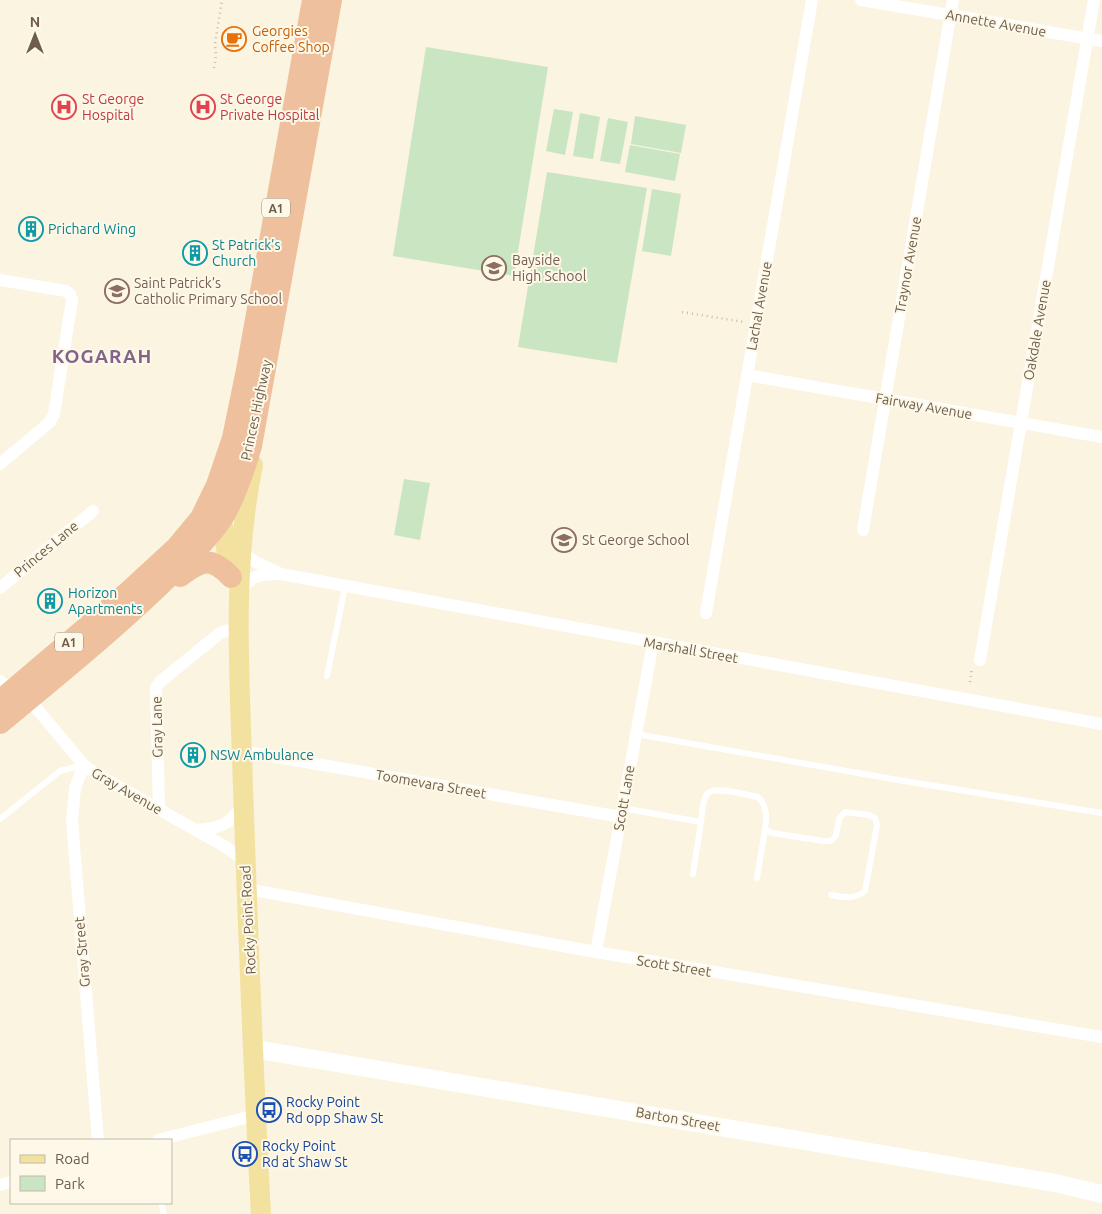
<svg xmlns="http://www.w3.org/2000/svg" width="1102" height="1214" viewBox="0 0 1102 1214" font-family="Ubuntu,sans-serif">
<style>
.green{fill:#cae5c1}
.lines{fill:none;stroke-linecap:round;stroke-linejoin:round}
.path{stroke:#d0ba9f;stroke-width:2.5;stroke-dasharray:1 4;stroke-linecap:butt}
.lane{stroke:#fff;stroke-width:6}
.street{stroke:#fff;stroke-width:12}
.secondary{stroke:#fff;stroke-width:18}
.primary{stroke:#f3e19f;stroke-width:20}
.highway{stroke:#efc09d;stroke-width:22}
.labels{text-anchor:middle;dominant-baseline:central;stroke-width:4;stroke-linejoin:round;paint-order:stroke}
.shield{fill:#fdf8e7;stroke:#998c7a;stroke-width:1}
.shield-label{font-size:12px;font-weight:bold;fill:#6e5d4b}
.street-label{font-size:14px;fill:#6e5d4b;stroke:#fdf8e7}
.food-label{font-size:14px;fill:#c56008;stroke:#fdf8e7;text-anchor:start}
.health-label{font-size:14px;fill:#be3a42;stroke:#fdf8e7;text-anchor:start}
.culture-label{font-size:14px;fill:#0d838f;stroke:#fdf8e7;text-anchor:start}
.education-label{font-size:14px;fill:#785e54;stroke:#fdf8e7;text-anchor:start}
.transit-label{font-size:14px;fill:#164399;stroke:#fdf8e7;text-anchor:start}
.district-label{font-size:19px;font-weight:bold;letter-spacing:1px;fill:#84638b;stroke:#fdf8e7}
</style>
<rect width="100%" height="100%" fill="#faf4e1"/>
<path class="green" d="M426,47L548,67L514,276L393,256Z
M554,109L573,112L565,155L546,151Z
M580,113L600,117L593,159L573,156Z
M635,116L686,125L681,153L631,144Z
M608,118L628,122L620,164L600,161Z
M630,145L680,154L675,181L625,172Z
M547,172L647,188L617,363L518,347Z
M652,189L681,194L671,256L642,251Z
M404,479L430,483L420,540L394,535Z"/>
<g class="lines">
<path class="path" d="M214,68L216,56L215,44L222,0
M682,312L744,322
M970,682L972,668"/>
<path class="lane" d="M327,676L345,587
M636,734L898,780L1102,813
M622,808L701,822C702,814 702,800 707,794C714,785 747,795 758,797C767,806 767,817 765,829L772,833L823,841H831L836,836L839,819L845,812L869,815L875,818L877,825L865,891C854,900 844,897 831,895
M0,819L60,771L84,765
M693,874L701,822
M757,878L765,829
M161,1203L164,1214"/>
<path class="street" d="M861,0L1102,41
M0,280L66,291L70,294L72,300L54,414L50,422L0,464
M747,375L1102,437
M863,530L953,0
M241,549C250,563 267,566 281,574
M0,588L93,511
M240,592C252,573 262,575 281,574L1102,724
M706,613L812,0
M980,660L1094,0
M0,681L37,709L84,765L96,774L224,846L246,861
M242,751L621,817
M84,765L75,788L72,821L98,1140
M159,809L156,688L160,682L220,633L238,627
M195,830C221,828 228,826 243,805
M247,889L596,952L1102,1037
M596,952L653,643
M158,1140L256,1115
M0,1185L11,1182"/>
<path class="secondary" d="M254,1049L1055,1183L1102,1194"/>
<path class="primary" d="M253,465C231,571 240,681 243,788C248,930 253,1072 261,1214
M220,507L230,575"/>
<path class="highway" d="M180,576C202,560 211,556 231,577
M0,701L126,594L177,547L201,518L217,485L233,438L247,370L313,0
M0,723C54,678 110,633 161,584C183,563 206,542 223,517C236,495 244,470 251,446L331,0"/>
</g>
<defs>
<symbol id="cafe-ring" viewBox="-11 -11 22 22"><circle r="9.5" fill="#fdf8e7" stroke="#e8710a" stroke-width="1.5"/><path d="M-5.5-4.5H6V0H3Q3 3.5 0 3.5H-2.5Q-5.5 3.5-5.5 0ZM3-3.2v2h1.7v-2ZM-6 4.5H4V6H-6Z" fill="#e8710a"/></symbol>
<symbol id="hospital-ring" viewBox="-11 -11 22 22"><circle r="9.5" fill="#fdf8e7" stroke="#e0444e" stroke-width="1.5"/><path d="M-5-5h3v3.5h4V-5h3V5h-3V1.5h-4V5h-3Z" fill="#e0444e"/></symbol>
<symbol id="building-ring" viewBox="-11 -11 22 22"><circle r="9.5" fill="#fdf8e7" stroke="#0f9aa8" stroke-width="1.5"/><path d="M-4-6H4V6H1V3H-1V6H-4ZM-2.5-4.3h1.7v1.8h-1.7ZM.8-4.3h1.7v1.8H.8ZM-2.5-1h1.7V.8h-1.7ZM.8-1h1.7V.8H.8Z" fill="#0f9aa8"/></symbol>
<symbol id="school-ring" viewBox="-11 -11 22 22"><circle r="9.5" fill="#fdf8e7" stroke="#8d6e63" stroke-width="1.5"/><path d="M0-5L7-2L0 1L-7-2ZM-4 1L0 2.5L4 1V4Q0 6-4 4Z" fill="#8d6e63"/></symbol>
<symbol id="bus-ring" viewBox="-11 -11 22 22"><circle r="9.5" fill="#fdf8e7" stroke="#1a4fb4" stroke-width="1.5"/><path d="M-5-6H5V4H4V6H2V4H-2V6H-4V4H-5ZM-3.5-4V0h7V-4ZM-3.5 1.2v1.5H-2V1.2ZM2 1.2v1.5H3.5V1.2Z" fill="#1a4fb4"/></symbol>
</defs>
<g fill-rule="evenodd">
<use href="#cafe-ring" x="220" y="25" width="28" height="28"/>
<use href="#hospital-ring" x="50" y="93" width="28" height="28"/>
<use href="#hospital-ring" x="189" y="93" width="28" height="28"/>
<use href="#building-ring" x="17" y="215" width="28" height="28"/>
<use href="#building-ring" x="181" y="239" width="28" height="28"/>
<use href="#school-ring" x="480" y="254" width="28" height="28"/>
<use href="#school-ring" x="103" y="277" width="28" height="28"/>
<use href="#school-ring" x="550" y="526" width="28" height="28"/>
<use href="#building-ring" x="36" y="587" width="28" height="28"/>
<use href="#building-ring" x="179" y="741" width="28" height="28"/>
<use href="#bus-ring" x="255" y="1096" width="28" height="28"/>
<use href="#bus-ring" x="231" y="1140" width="28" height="28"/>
</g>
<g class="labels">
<g class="shield">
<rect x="262" y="198.5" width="28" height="19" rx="4"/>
<rect x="55" y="632.5" width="28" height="19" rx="4"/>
</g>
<g class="shield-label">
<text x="276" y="208">A1</text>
<text x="69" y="642">A1</text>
</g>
<g class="street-label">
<text transform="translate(996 23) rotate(10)">Annette Avenue</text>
<text transform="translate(908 265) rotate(-80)">Traynor Avenue</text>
<text transform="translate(759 306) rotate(-80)">Lachal Avenue</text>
<text transform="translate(1037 330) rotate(-80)">Oakdale Avenue</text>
<text transform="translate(924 406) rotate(10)">Fairway Avenue</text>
<text transform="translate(256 410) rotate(-78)">Princes Highway</text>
<text transform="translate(46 549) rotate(-40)">Princes Lane</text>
<text transform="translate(691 650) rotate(10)">Marshall Street</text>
<text transform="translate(157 727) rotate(-91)">Gray Lane</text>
<text transform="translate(431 784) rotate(10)">Toomevara Street</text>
<text transform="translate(127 791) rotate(30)">Gray Avenue</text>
<text transform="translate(624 798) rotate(-80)">Scott Lane</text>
<text transform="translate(248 920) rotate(-93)">Rocky Point Road</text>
<text transform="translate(82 952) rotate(-95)">Gray Street</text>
<text transform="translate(674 966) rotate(9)">Scott Street</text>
<text transform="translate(678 1119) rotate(10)">Barton Street</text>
</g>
<g class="food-label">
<text x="252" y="31">Georgies<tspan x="252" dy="16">Coffee Shop</tspan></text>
</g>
<g class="health-label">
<text x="82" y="99">St George<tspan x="82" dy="16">Hospital</tspan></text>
<text x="220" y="99">St George<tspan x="220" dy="16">Private Hospital</tspan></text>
</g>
<g class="culture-label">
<text x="48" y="229">Prichard Wing</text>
<text x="212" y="245">St Patrick’s<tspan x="212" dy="16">Church</tspan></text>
<text x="68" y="593">Horizon<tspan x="68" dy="16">Apartments</tspan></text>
<text x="210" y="755">NSW Ambulance</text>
</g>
<g class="education-label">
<text x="512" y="260">Bayside<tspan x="512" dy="16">High School</tspan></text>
<text x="134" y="283">Saint Patrick’s<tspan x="134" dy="16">Catholic Primary School</tspan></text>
<text x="582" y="540">St George School</text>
</g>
<g class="transit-label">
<text x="286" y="1102">Rocky Point<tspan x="286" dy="16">Rd opp Shaw St</tspan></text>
<text x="262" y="1146">Rocky Point<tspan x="262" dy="16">Rd at Shaw St</tspan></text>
</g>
<g class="district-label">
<text x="102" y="356">KOGARAH</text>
</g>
</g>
<rect x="10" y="1139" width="162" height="65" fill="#fdf8e7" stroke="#c4baa9"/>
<rect x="20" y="1155" width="25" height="8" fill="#f3e19f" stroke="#c4baa9"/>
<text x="55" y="1164" font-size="15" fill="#6e5d4b">Road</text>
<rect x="20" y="1176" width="25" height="15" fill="#cae5c1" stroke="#c4baa9"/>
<text x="55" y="1189" font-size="15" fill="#6e5d4b">Park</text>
<g transform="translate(35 35)" stroke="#fdf8e7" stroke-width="4" paint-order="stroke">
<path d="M0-4L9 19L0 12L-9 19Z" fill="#6e5d4b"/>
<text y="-8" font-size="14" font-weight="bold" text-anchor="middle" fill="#6e5d4b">N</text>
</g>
</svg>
